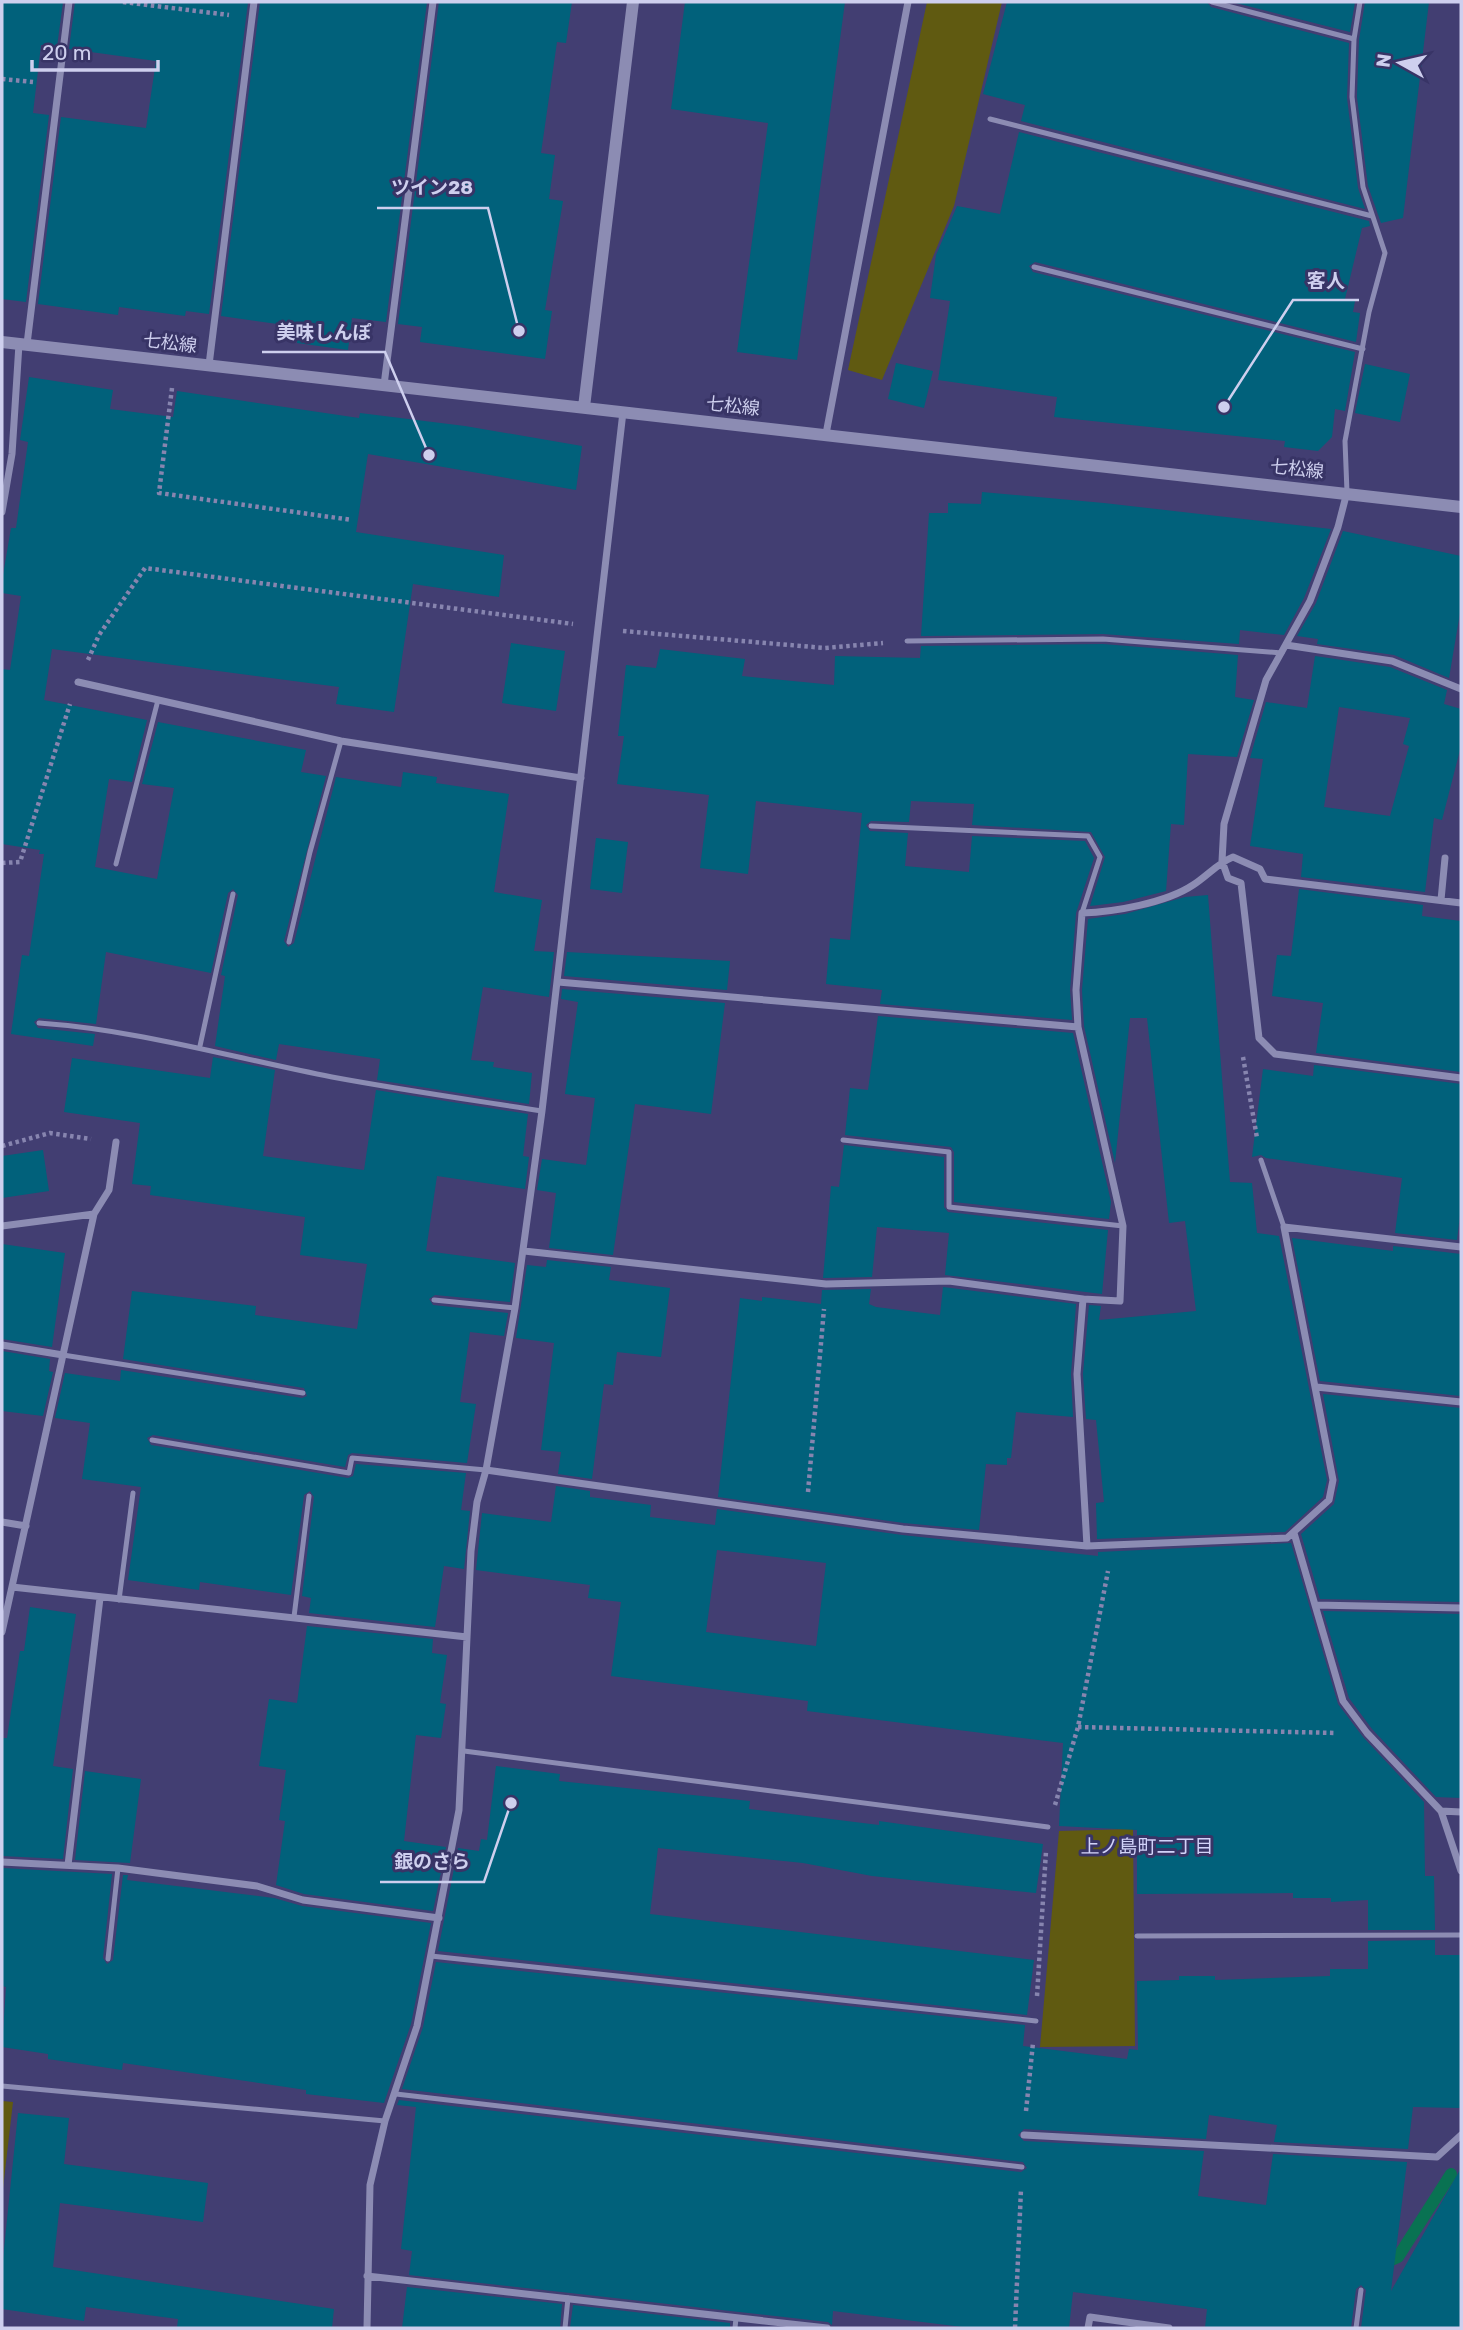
<svg xmlns="http://www.w3.org/2000/svg" width="1463" height="2330" viewBox="0 0 1463 2330" font-family="Rubik,'Noto Sans JP',sans-serif">
<style>
.green{fill:#605a11}
.lines{fill:none;stroke-linecap:round;stroke-linejoin:round}
.stream{stroke:#097252;stroke-width:12}
.building{fill:#01617b;fill-rule:evenodd}
.path{stroke:#8785af;stroke-width:4.5;stroke-dasharray:3.5 3.5;stroke-linecap:butt}
.service{stroke:#8c8cb3;stroke-width:5}
.minor{stroke:#8c8cb3;stroke-width:7}
.tertiary{stroke:#8c8cb3;stroke-width:12}
.labels{text-anchor:middle;dominant-baseline:central;stroke-width:6;stroke-linejoin:round;paint-order:stroke}
.street-label{font-size:18px;fill:#cecfee;stroke:#383466}
.neighbourhood-label{font-size:19px;fill:#d2d3f9;stroke:#383466}
.leader{fill:none;stroke:#cecfee;stroke-width:2.5}
.callout-dot{fill:#cecfee;stroke:#383466;stroke-width:2.5}
.callout-label{font-size:19px;text-anchor:middle;font-weight:bold;fill:#cecfee;stroke:#383466;stroke-width:6;stroke-linejoin:round;paint-order:stroke}
</style>
<rect width="100%" height="100%" fill="#423e72"/>
<path class="green" d="M927,2H1002L954,206L882,380L848,370Z
M1133,1829L1135,2046L1040,2047L1059,1831Z
M2,2101L13,2102L2,2197Z"/>
<g class="lines">
<path class="stream" d="M1380,2265L1398,2257L1451,2174"/>
</g>
<path class="building" d="M2,2H63L57,47L41,45L33,113L49,115L26,302L2,299Z
M75,2H248L209,314L186,311L185,316L119,307L118,315L38,304L61,117L146,128L156,61L69,49Z
M260,2H427L386,322L352,318L348,350L297,343L299,327L221,316Z
M439,2H572L566,43L557,42L541,153L555,155L549,199L563,201L545,310L552,311L545,359L420,342L422,327L398,324Z
M685,2H845L797,360L737,352L768,123L671,109Z
M1007,2H1207L1211,7L1349,43L1347,98L1358,188L1365,209L1021,121L1025,105L983,94Z
M1232,2H1355L1350,32Z
M1365,2H1429L1403,218L1381,223L1368,186L1357,97L1359,40Z
M1019,132L1369,221L1370,226L1362,228L1345,299L1355,301L1353,312L1360,313L1356,342L1035,262L1029,266L1033,272L1355,352L1345,411L1335,409L1332,437L1318,451L1284,447L1285,441L1054,417L1057,397L938,380L950,301L930,298L936,255L957,206L1000,214Z
M896,363L933,371L924,408L888,399Z
M1365,364L1410,374L1400,422L1355,413Z
M29,377L113,390L110,409L173,417L177,391L359,418L360,413L465,426L582,446L576,490L368,454L356,532L504,555L499,597L413,584L394,712L336,704L339,687L52,649L44,700L147,720L132,782L109,779L95,867L157,879L174,788L142,784L158,722L306,750L301,772L326,776L284,941L288,947L294,943L336,777L401,787L403,772L437,777L436,783L509,794L494,892L542,900L534,951L554,952L549,997L483,987L471,1060L494,1062L493,1067L532,1073L529,1104L377,1080L380,1059L279,1044L276,1060L215,1046L225,976L221,975L238,895L233,889L228,893L211,973L106,952L96,1024L39,1018L34,1022L38,1028L95,1034L93,1046L11,1034L22,955L29,956L44,854H39L40,850L2,844V669L10,670L21,596L2,593V581L11,528H16L28,442L20,440Z
M982,492L1104,503L1331,529L1304,598L1284,635L1240,630L1239,644L1103,634L921,636L929,513H948V503L981,504Z
M1343,531L1461,556V607L1449,678L1394,655L1317,644L1318,639L1297,636L1316,603Z
M511,643L565,651L556,711L502,703Z
M1103,644L1238,655L1235,697L1254,700L1237,757L1188,754L1184,825L1171,824L1166,891L1123,902L1090,906L1105,857L1091,832L972,825L974,804L911,801L909,822L871,821L866,825L870,831L908,833L905,866L969,872L972,836L1085,841L1094,858L1076,913L1070,990L1072,1020L880,1004L882,990L826,984L830,938L850,940L862,813L756,801L748,874L700,868L709,795L617,784L624,736H618L626,665L656,668L660,649L745,659L742,676L834,685L835,656L920,658L921,646Z
M1315,656L1390,667L1447,690L1444,704L1461,709V746L1442,820L1434,818L1425,892L1301,877L1303,854L1250,846L1263,759L1250,758L1266,702L1307,708ZM1339,707L1410,718L1403,744L1409,746L1390,816L1324,807Z
M596,838L628,842L622,893L590,889Z
M1299,889L1423,905L1422,916L1461,921V1072L1316,1053L1323,1003L1272,996L1277,955L1291,956Z
M1208,895L1230,1182L1252,1183L1257,1233L1279,1236L1327,1480L1323,1497L1285,1532L1097,1539L1096,1503L1104,1502L1096,1420L1086,1419L1083,1374L1089,1305L1101,1306L1099,1320L1196,1311L1185,1221L1169,1223L1147,1018H1130L1115,1163L1084,1026L1082,990L1088,919L1125,914L1185,897Z
M567,952L730,961L727,990L564,976Z
M562,989L725,1003L711,1114L635,1104L613,1255L549,1248L556,1193L537,1190L542,1159L586,1165L595,1098L565,1094L578,1002L561,999Z
M878,1016L1073,1033L1111,1202L1109,1219L954,1202V1152L951,1147L845,1135L850,1088L868,1090Z
M213,1057L275,1070L263,1156L364,1170L376,1090L528,1114L523,1156L529,1157L525,1189L437,1176L426,1251L515,1263L510,1302L435,1295L429,1299L433,1305L508,1313L504,1336L470,1332L460,1402L476,1404L467,1463L352,1453L348,1455L345,1467L153,1435L147,1438L151,1445L348,1478L353,1476L356,1464L466,1473L461,1510L470,1511L464,1569L444,1566L435,1627L309,1613L311,1598L302,1596L314,1497L310,1491L304,1495L291,1595L200,1582L199,1590L128,1580L141,1487L82,1479L90,1423L55,1418L65,1373L120,1381L121,1370L302,1398L307,1396L304,1388L123,1359L132,1291L256,1306L255,1315L357,1329L367,1264L300,1255L305,1217L150,1195L151,1186L132,1184L140,1123L64,1112L72,1058L210,1078Z
M1314,1065L1461,1084V1207L1457,1240L1395,1233L1402,1178L1266,1158L1261,1155L1252,1157L1263,1069L1313,1076Z
M844,1145L944,1157V1207L948,1212L1108,1230L1102,1294L945,1275L949,1233L877,1227L872,1277L823,1278L831,1186L839,1187Z
M43,1150L49,1191L2,1198V1156Z
M1292,1238L1393,1251V1246L1461,1254V1396L1320,1381Z
M2,1244L65,1253L52,1347L2,1339Z
M547,1260L611,1267L609,1280L670,1288L661,1357L617,1352L613,1385L604,1384L592,1479L558,1474L561,1452L541,1450L554,1343L516,1338L527,1265L546,1267Z
M943,1287L1076,1304L1071,1374L1073,1417L1016,1412L1011,1458H1007V1465L986,1464L979,1530L904,1523L718,1497L740,1298L762,1301V1297L821,1304L822,1290L871,1289L869,1304L876,1307L940,1315Z
M2,1351L50,1359L49,1371L53,1372L43,1416L2,1411Z
M1323,1394L1461,1408V1602L1320,1599L1301,1534L1334,1504L1339,1481Z
M556,1486L590,1491V1497L651,1505L650,1517L715,1525L717,1509L902,1535L1098,1556V1552L1291,1543L1338,1704L1363,1737L1424,1802L1425,1876H1434L1435,1930H1368V1900L1331,1902V1898H1293V1893L1137,1894V1830L1059,1826L1063,1743L807,1711L808,1701L611,1676L621,1602L588,1598L590,1585L476,1570L482,1513L551,1522ZM717,1550L826,1563L816,1646L706,1632Z
M30,1607L76,1614L53,1766L73,1769L63,1859L2,1856V1738H7L20,1651H24Z
M1323,1611L1461,1614V1798L1436,1797L1372,1729L1349,1698Z
M307,1626L433,1639L432,1653L447,1655L440,1703L446,1704L441,1738L416,1735L404,1841L446,1847L433,1911L304,1894L276,1885L285,1821L279,1820L286,1770L259,1766L269,1699L297,1703Z
M496,1766L560,1774L559,1781L750,1801L749,1809L879,1825V1821L1043,1844L1036,1893L872,1876L803,1863L658,1848L650,1914L1034,1960L1027,2015L438,1951L458,1848L479,1851L481,1839L487,1840Z
M85,1771L141,1779L130,1863L75,1860Z
M2,1868L112,1874L103,1958L107,1964L113,1960L123,1875H128L127,1880L274,1898L302,1906L431,1923L411,2024L384,2103L306,2094V2090L123,2063L122,2070L48,2059V2054L2,2047L6,1987L2,1986Z
M1435,1940V1955H1461V2108L1413,2107L1408,2149L1274,2142L1277,2125L1209,2115L1206,2139L1024,2129L1018,2135L1024,2141L1204,2151L1198,2196L1266,2205L1273,2154L1407,2162L1391,2291L1461,2168V2328H1361L1366,2290L1361,2285L1356,2289L1351,2328H1205L1207,2309L1073,2292L1069,2328H971L833,2311L832,2325L828,2322L409,2275L412,2251L401,2249L416,2107L397,2105L399,2100L1021,2172L1027,2168L1023,2162L402,2089L423,2027L436,1962L1025,2025L1023,2046L1127,2059L1129,2049L1138,2050L1137,1981L1179,1980V1976H1215V1980L1330,1976V1969H1368V1941Z
M18,2113L69,2118L64,2164L208,2183L203,2222L60,2203L53,2267L334,2309L332,2328H177L178,2319L86,2307L84,2321L2,2309V2268Z
M407,2287L562,2304L560,2328H402Z
M573,2305L730,2323V2328H570Z"/>
<g class="lines">
<path class="path" d="M123,2L229,15
M2,79L33,82
M172,388L159,493L352,520
M623,631L825,648L883,643
M88,660L99,635L145,568L573,624
M2,863L20,862L70,704
M1243,1057L1257,1138
M2,1146L50,1133L91,1139
M808,1492L824,1309
M1078,1727L1336,1733
M1055,1805L1078,1727L1108,1571
M1037,1996L1046,1851
M1026,2111L1033,2043
M1015,2328L1021,2189"/>
<path class="service" d="M1212,2L1354,39L1352,97L1363,187L1385,253L1369,312L1345,441L1347,492
M1354,39L1360,2
M990,119L1372,216
M1034,267L1363,349
M907,641L1103,639L1282,653
M871,826L1088,836L1100,857L1082,913
M116,864L158,700
M289,942L310,852L341,741
M39,1023C139,1030 234,1058 332,1077C402,1090 472,1100 542,1111
M200,1046L233,894
M843,1140L949,1152V1207L1123,1226
M1261,1160L1284,1227
M434,1300L515,1308
M63,1355L303,1393
M152,1440L349,1473L352,1458L486,1470
M119,1600L133,1493
M294,1617L309,1496
M464,1751L1048,1827
M1137,1936L1461,1935
M431,1956L1036,2021
M108,1959L118,1868
M2,2086L385,2121
M396,2094L1022,2167
M565,2328L568,2298
M735,2328L736,2318
M1356,2328L1361,2290"/>
<path class="minor" d="M27,344L69,2
M209,365L254,2
M384,385L433,2
M826,434L908,2
M1347,492L1338,527L1310,601L1266,680L1224,824L1222,861L1228,878L1241,883L1259,1038L1275,1054L1461,1078
M2,512L12,454L19,344
M1286,645L1392,661L1461,689
M78,682L341,741L581,778
M1441,900L1445,858
M558,982L1078,1027L1076,990L1082,913C1114,912 1166,903 1193,885C1207,876 1218,863 1233,857L1260,869L1265,879L1461,903
M1078,1027L1123,1226L1120,1301L1083,1299L1077,1374L1087,1546
M94,1214L109,1190L116,1142
M2,1226L94,1214L2,1632
M524,1251L826,1284L949,1281L1083,1299
M2,1345L63,1355
M1316,1387L1461,1402
M486,1470L903,1529L1087,1546L1287,1538L1329,1500L1333,1480L1284,1227L1461,1247
M2,1522L26,1526
M1294,1533L1343,1701L1367,1733L1441,1811L1461,1871
M12,1587L467,1637
M1315,1605L1461,1608
M1441,1811L1461,1812
M2,1862L118,1868L257,1886L303,1900L439,1918
M68,1865L100,1598
M1024,2135L1437,2157L1461,2135
M367,2276L827,2328
M367,2328L370,2185L385,2121L417,2026L459,1810L471,1551L477,1502L486,1470L515,1308L542,1111L623,412
M1088,2328L1090,2317L1169,2328"/>
<path class="tertiary" d="M2,342L1461,507
M584,407L633,2"/>
</g>
<g class="labels">
<g class="street-label">
<text transform="translate(170 343) rotate(7)">七松線</text>
<text transform="translate(733 406) rotate(6)">七松線</text>
<text transform="translate(1297 469) rotate(6)">七松線</text>
</g>
<g class="neighbourhood-label">
<text x="1147" y="1846">上ノ島町二丁目</text>
</g>
</g>
<path class="leader" d="M519 331L488 208H377M1224 407L1293 300H1359M429 455L385 352H262M511 1803L484 1882H380"/>
<g class="callout-dot">
<circle cx="519" cy="331" r="7"/>
<circle cx="1224" cy="407" r="7"/>
<circle cx="429" cy="455" r="7"/>
<circle cx="511" cy="1803" r="7"/>
</g>
<g class="callout-label">
<text x="432" y="194">ツイン28</text>
<text x="1326" y="287">客人</text>
<text x="324" y="339">美味しんぽ</text>
<text x="432" y="1868">銀のさら</text>
</g>
<rect width="1463" height="2330" fill="none" stroke="#cecfee" stroke-width="7"/>
<g transform="translate(1400 63) rotate(278)" stroke="#383466" stroke-width="5" paint-order="stroke">
<path d="M0-5L12 26L0 18L-12 26Z" fill="#cecfee"/>
<text y="-10" font-size="19" font-weight="bold" text-anchor="middle" fill="#cecfee">N</text>
</g>
<path d="M32 60v10h126v-10" fill="none" stroke="#cecfee" stroke-width="3.5"/>
<text x="42" y="60" font-size="21" fill="#cecfee" stroke="#383466" stroke-width="5" paint-order="stroke">20 m</text>
</svg>
